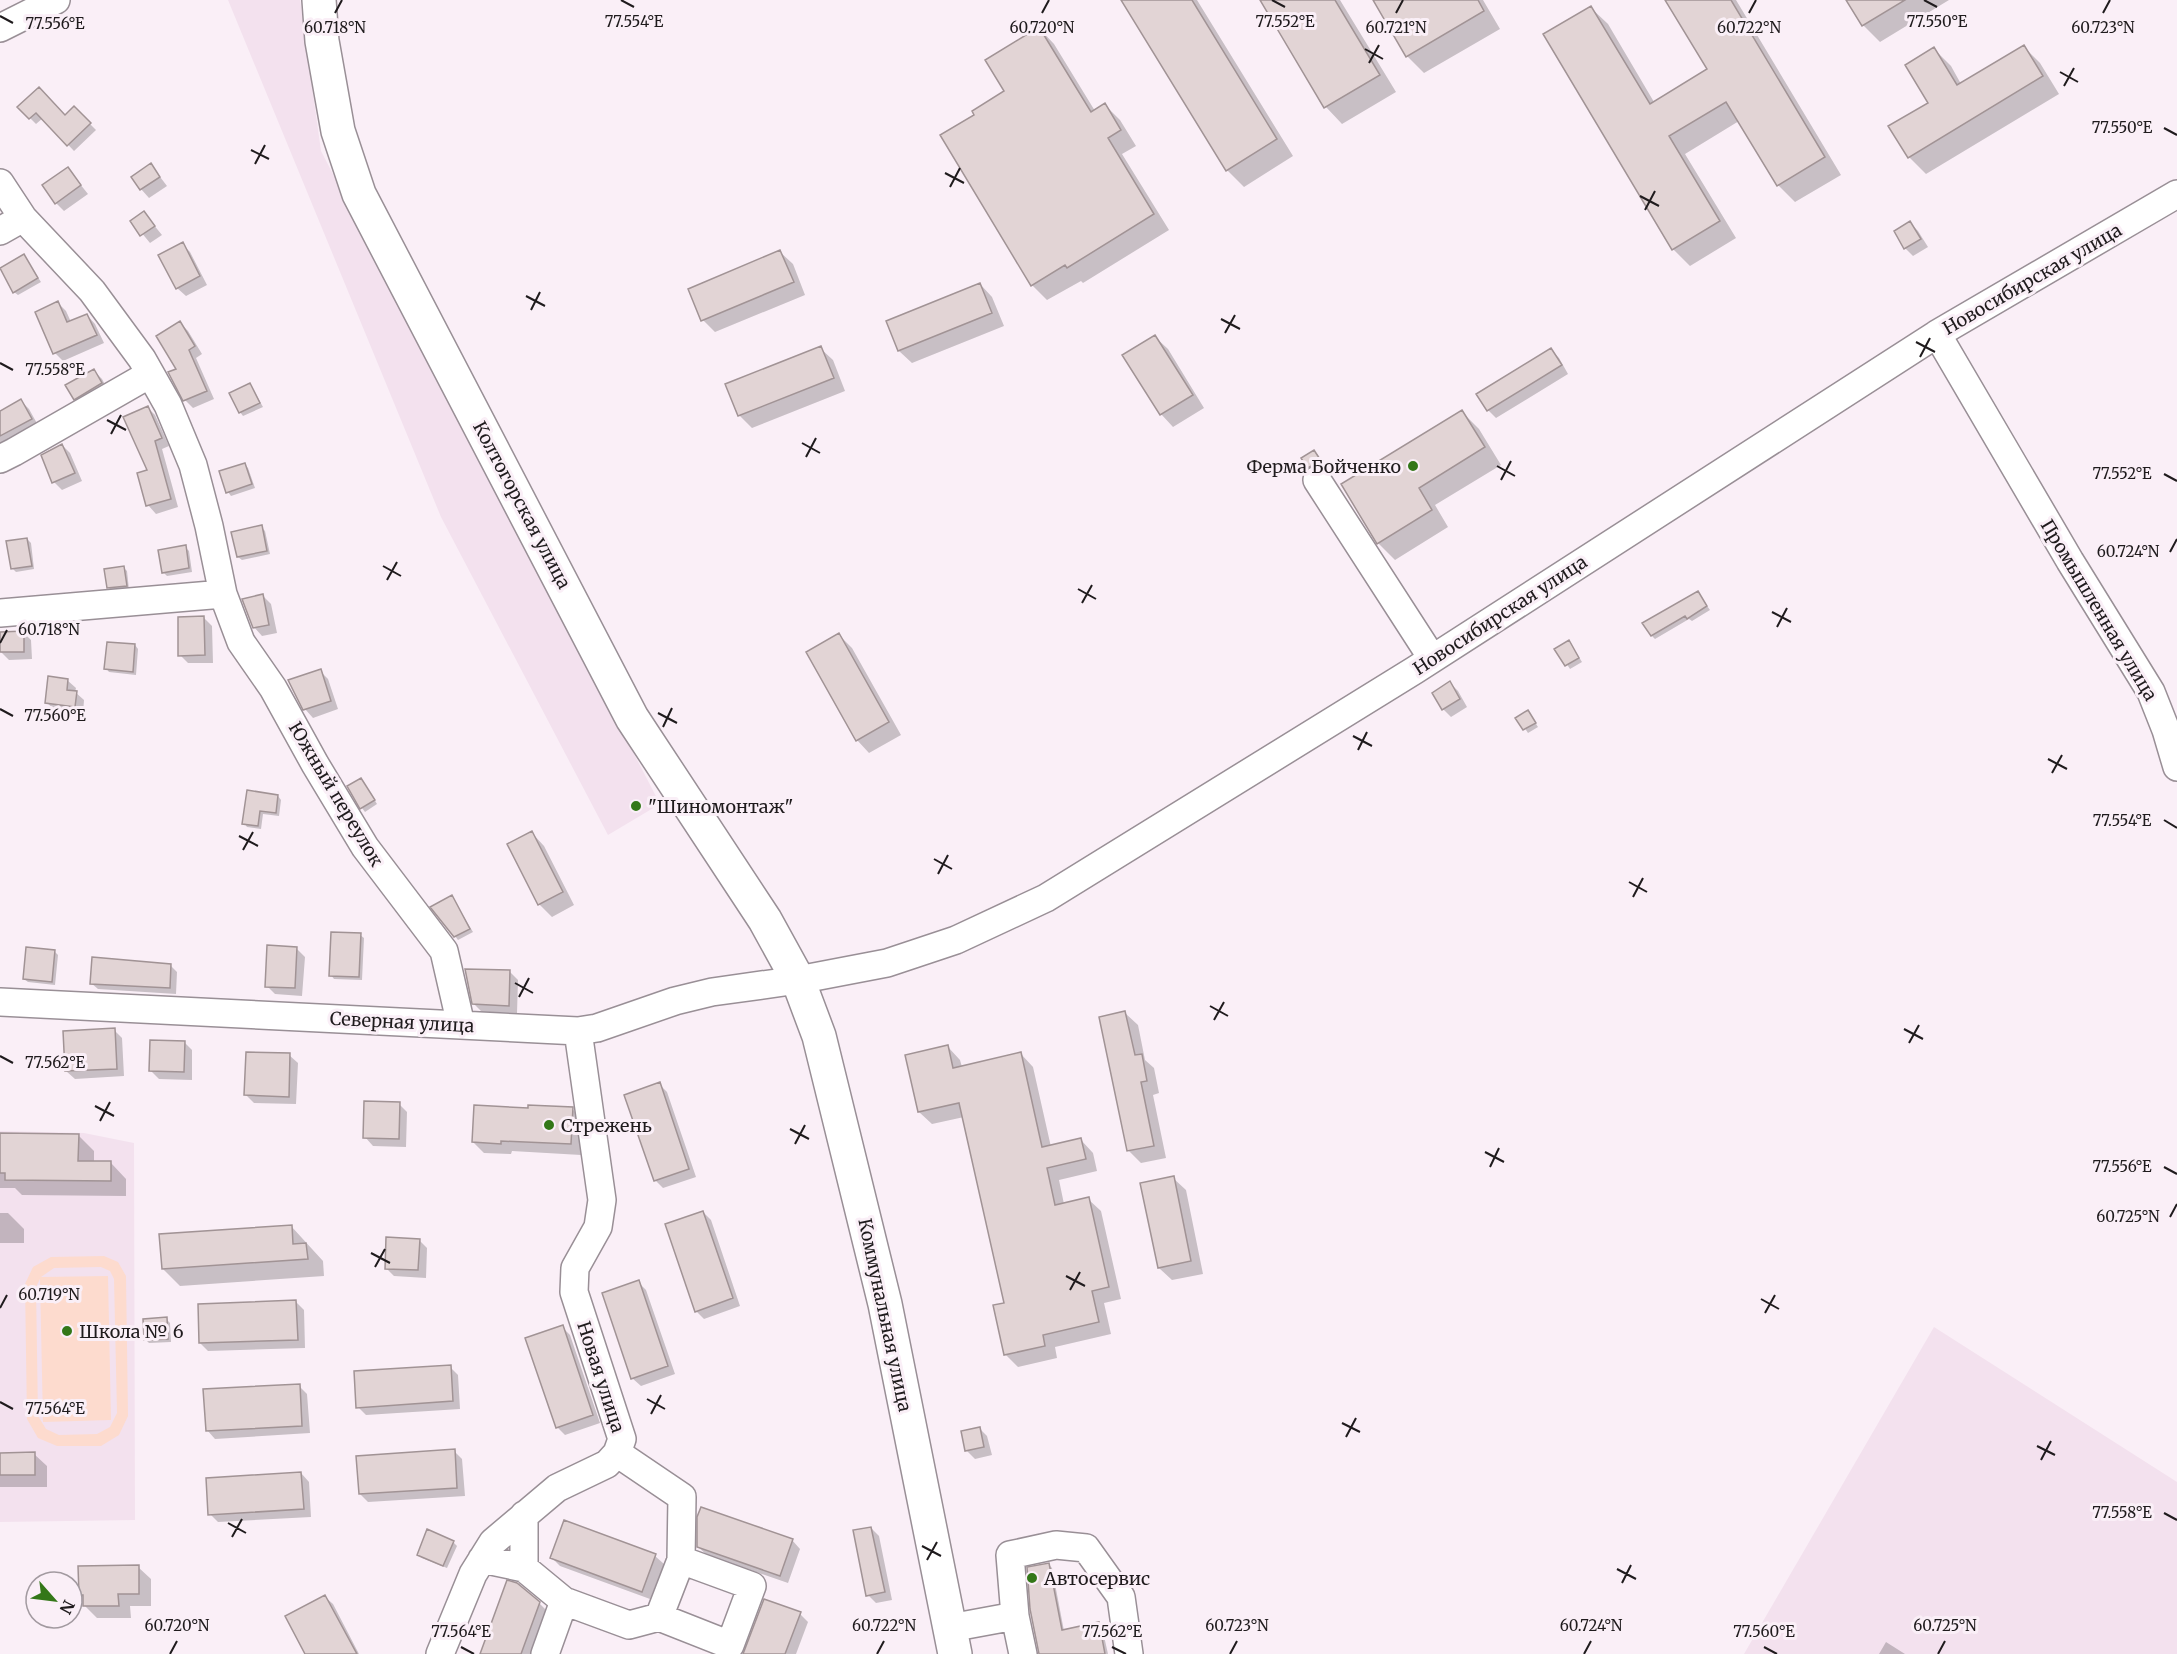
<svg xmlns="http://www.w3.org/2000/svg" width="2177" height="1654" viewBox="0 0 2177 1654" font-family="Merriweather,serif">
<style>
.built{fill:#f3e1ee}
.green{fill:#fddbce;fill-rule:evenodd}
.shadow{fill:#0003}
.building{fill:#e2d4d5;stroke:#a19395;stroke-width:1.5}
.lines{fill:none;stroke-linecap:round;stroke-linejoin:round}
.minor-casing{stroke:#998f96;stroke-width:30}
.major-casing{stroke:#998f96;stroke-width:36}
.minor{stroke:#fff;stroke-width:27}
.major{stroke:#fff;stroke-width:33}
.ticks{fill:none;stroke:#1f1b1d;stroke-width:2}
.poi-dot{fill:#337718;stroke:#faeff7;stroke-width:2}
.labels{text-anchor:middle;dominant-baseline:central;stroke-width:6;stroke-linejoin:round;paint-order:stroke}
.street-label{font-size:18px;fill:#1f1b1d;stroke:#faeff7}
.poi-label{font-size:18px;fill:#1f1b1d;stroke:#faeff7;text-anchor:start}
.ticks-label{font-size:15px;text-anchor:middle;fill:#1f1b1d;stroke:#faeff7;stroke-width:6;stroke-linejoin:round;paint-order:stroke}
</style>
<rect width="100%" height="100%" fill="#faeff7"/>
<path class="built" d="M228,0H300L321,151L660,804L608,835L441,517Z
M0,1131L84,1133L134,1143L135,1520L0,1522Z
M1934,1327L2177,1482V1654H1744Z"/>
<path class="green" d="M104,1256L118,1262L126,1276L128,1416L119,1435L101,1446H57L38,1438L27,1419L25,1284L33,1267L51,1257ZM101,1267L110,1271L114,1279L117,1413L110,1427L97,1434L59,1435L46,1429L38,1416L36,1287L40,1279L43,1422L111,1420L108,1276L41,1277L54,1268Z"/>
<path class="shadow" d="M1123,0H1197L1293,156L1244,187L1227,170Z
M1262,0H1340L1396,92L1342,124L1326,107Z
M1375,0H1483L1500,29L1424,73L1407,56Z
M1667,0H1736L1841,175L1795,202L1778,185L1739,121L1685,154L1736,238L1690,266L1673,249L1591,8L1608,24L1654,102L1709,70Z
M1848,0H1949L1880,42L1863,25Z
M1039,28L1054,44L1095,111L1105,105L1120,120L1136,146L1122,154L1169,230L1083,283L1081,281L1047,300L1032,285L976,115L1006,92Z
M2023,46L2040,63L2059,94L1926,174L1909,157L1930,103L1934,49L1951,66L1961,84Z
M19,107L65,116L74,108L96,130L74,151L43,118L36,124Z
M151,165L167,186L149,198L141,189Z
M68,169L88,194L64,211L56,203Z
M144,213L162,235L150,243L132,221Z
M1910,223L1918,231L1928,247L1913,256L1905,248Z
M182,244L190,252L207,285L186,296L177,288L160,256Z
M780,252L793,264L805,295L715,332L703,320Z
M24,256L41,282L18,295L14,292Z
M980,284L992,297L1004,326L912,363L899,351L888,322Z
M58,303L66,311L71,322L87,315L95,324L104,343L63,361L55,353Z
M180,323L188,331L202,354L196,358L214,399L193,408L185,400L179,369Z
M1155,337L1168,349L1204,408L1173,427L1161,414Z
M820,348L833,360L845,391L752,428L739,415Z
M1551,350L1559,358L1568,374L1496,418L1488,410Z
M94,371L102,379L109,392L83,407L75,399Z
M250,384L263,407L243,416L240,412Z
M21,401L29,409L39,427L0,449V413Z
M147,407L155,415L169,446L162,449L178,507L156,514L148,505Z
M1462,412L1479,429L1501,465L1435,505L1448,527L1395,560L1378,543Z
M62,445L70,453L82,481L62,490L54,482Z
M1314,452L1318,455L1325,467L1312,471L1309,467Z
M245,465L248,468L255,488L231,496L228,492Z
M261,527L265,531L270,554L242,560L238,557Z
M27,539L31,543L34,569L16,572L12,568Z
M185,547L189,551L192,572L167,576L163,572Z
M124,568L127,571L129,590L112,591L108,587Z
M1698,593L1710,610L1692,621L1689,619L1655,639L1652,636Z
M263,596L271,604L277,633L262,636L254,627Z
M204,618L212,626L213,663H188L180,655Z
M23,632L31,640L32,659L9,660L1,652Z
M839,635L852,648L901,735L869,753L857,740Z
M135,645L138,649L136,675L109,672L106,668Z
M1572,646L1582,662L1570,669L1557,649Z
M320,671L328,679L338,709L313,718L305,709Z
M67,680L76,688L75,692L84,700L83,714L55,710L46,702Z
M1450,683L1458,691L1467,707L1451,717L1443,709Z
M1531,716L1538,727L1528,733L1518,718Z
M364,783L377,804L365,812L362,808Z
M278,796L281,800L279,816L263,814L261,829L247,827L244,823Z
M532,833L544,846L574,905L552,917L539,904Z
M452,897L473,932L458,940L455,936Z
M360,935L364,938L362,980L334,979L331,975Z
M296,948L305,957L302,996L275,994L267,986Z
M54,951L58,955L55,985L28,982L24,979Z
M171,966L177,972L176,994L98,989L91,983Z
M510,972L518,980L517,1013L482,1012L474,1004Z
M1125,1013L1138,1025L1145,1060L1154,1068L1159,1093L1153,1095L1166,1158L1141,1163L1129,1151Z
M114,1030L122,1038L124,1076L75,1079L66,1071Z
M184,1042L192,1050V1080L159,1079L151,1071Z
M948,1047L960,1060L962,1067L1021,1054L1033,1067L1051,1147L1081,1140L1093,1153L1097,1171L1059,1180L1064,1204L1088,1199L1101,1211L1121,1299L1104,1303L1111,1334L1055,1347L1057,1358L1018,1367L1005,1354L1006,1304L964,1117L932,1124L919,1112Z
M289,1055L298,1063L296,1104L254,1103L246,1095Z
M659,1084L667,1092L696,1177L663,1188L655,1180Z
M399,1104L407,1112L406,1147L373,1146L365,1137Z
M572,1109L583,1119L581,1155L512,1151L511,1154L484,1153L473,1142Z
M0,1134L78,1135L94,1151V1163H111L126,1179V1196L22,1195L15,1188H0Z
M1173,1178L1186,1190L1203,1274L1172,1280L1159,1268Z
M703,1212L711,1220L740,1306L704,1319L696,1311Z
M0,1213H8L24,1229V1243H0Z
M291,1226L323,1261L324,1276L180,1286L163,1269Z
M419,1240L427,1248L426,1278L394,1276L386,1268Z
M638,1282L646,1290L675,1374L641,1386L632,1378Z
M296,1302L304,1310L305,1348L208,1351L200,1343Z
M166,1319L170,1323L171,1342L149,1343L145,1339Z
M562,1327L570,1335L600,1423L565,1435L557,1427Z
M450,1367L458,1375L460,1409L366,1415L358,1407Z
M299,1386L307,1394L310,1433L215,1439L207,1430Z
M979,1428L987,1436L992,1455L975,1459L967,1451L963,1432Z
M454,1451L462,1459L465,1496L368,1502L360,1494Z
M0,1454H34L47,1466V1487H0Z
M301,1473L309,1482L311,1517L218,1522L210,1514Z
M871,1528L879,1536L892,1600L876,1603L868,1595Z
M792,1540L800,1549L788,1583L707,1555L698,1547Z
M453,1542L457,1546L447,1568L422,1558L418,1554Z
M655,1556L664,1564L650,1599L560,1566L552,1558Z
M1048,1564L1052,1568L1064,1631L1099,1624L1102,1627L1108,1654H1041Z
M138,1567L151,1579V1606H130L131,1618H97L85,1606L84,1598L80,1594Z
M324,1596L333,1604L359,1654H307Z
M539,1603L547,1611L532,1654H482Z
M800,1614L808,1622L796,1654H745Z
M1886,1642L1905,1654H1879Z"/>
<path class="building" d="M1121,0H1192L1277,139L1226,171Z
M1260,0H1335L1380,75L1324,108Z
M1373,0H1478L1484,11L1406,57Z
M1665,0H1731L1825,157L1777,186L1726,102L1669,136L1720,221L1672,250L1543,34L1591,6L1650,104L1707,69Z
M1846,0H1905L1862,26Z
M1039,27L1091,112L1105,103L1121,130L1108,138L1154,214L1067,268L1065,265L1031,286L940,135L974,115L972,111L1004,91L985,60Z
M2024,45L2043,76L1908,158L1888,126L1928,103L1905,65L1934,47L1957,85Z
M39,87L65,115L74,106L91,123L67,146L36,113L29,119L17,107Z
M151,163L160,177L140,190L131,177Z
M68,167L81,185L55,204L42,185Z
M144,211L155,226L140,236L130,221Z
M1910,221L1921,239L1904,249L1894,231Z
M183,242L200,276L176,289L158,255Z
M780,250L794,282L701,321L688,289Z
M24,254L38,278L13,293L0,268Z
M980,283L992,313L898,351L886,321Z
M58,301L67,322L87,314L97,335L53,354L35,312Z
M180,321L195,346L189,350L207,391L183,401L168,372L176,369L156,336Z
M1155,335L1193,395L1160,415L1122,355Z
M821,346L834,378L738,416L725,384Z
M1551,348L1562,365L1487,411L1476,394Z
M94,369L102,383L74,400L65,385Z
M250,383L260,403L239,413L229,393Z
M21,399L32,419L0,436V411Z
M148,406L162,438L155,441L171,499L146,506L137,473L147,470L123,417Z
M1462,410L1485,447L1419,488L1432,510L1377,544L1341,484Z
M62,444L75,473L52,483L41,455Z
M1314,450L1323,464H1316L1307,468L1301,458Z
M245,463L252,484L226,493L219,471Z
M262,525L267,551L237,557L231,532Z
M27,538L32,566L11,569L6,541Z
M186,545L189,568L162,573L158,550Z
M124,566L127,586L107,588L104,569Z
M1698,591L1707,606L1687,619L1685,616L1651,636L1642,623Z
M263,594L269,625L253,628L242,599Z
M204,616L205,655L178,656V617Z
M24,631V652H0V632Z
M839,633L889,722L856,741L806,652Z
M1569,640L1579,658L1565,666L1554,649Z
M107,642L135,644L133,672L104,669Z
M321,669L331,701L303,710L288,680Z
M48,676L68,679L67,690L77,691L75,707L45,703Z
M1450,681L1460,699L1442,710L1432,693Z
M1528,710L1536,723L1523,730L1515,718Z
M361,778L375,800L360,809L347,786Z
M247,790L278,795L276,813L260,811L258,826L242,824Z
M532,831L563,892L538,905L507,844Z
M452,895L470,929L454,937L430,907Z
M331,932L361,933L359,977L329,976Z
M267,945L297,947L295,988L265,987Z
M26,947L55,950L52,982L23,979Z
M92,957L171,964L170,988L90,984Z
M465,969L510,970L509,1006L472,1004Z
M1125,1011L1135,1055L1142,1054L1147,1081L1141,1082L1154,1146L1127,1151L1099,1017Z
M115,1028L117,1069L65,1071L63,1031Z
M150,1040L185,1041L184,1072L149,1071Z
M948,1045L953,1068L1021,1052L1042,1147L1081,1138L1086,1159L1047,1168L1055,1205L1089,1197L1109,1287L1092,1291L1099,1322L1043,1335L1045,1346L1004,1355L993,1305L1004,1303L959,1103L918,1112L905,1055Z
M246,1052L290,1053L289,1097L244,1095Z
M660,1082L689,1169L654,1181L624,1095Z
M364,1101L400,1102L399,1139L363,1138Z
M474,1105L528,1108V1105L573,1107L571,1144L501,1141V1144L472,1142Z
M0,1133L79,1134L78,1161H111V1181L5,1180V1173H0Z
M1174,1176L1191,1261L1158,1268L1140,1183Z
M703,1211L733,1298L695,1312L665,1224Z
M292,1225L293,1244L306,1243L308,1259L162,1269L159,1234Z
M386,1237L420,1239L418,1270L385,1269Z
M639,1280L668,1366L631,1379L602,1293Z
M296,1300L298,1340L199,1343L198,1304Z
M167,1317L168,1339L144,1340L143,1319Z
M563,1325L593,1415L556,1428L525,1338Z
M451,1365L453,1401L356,1408L354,1371Z
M300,1384L302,1426L206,1431L203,1389Z
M980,1427L984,1447L965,1451L961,1431Z
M455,1449L457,1488L359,1494L356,1456Z
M35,1452V1475H0V1453Z
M301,1472L304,1509L208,1515L206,1478Z
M701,1507L793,1539L780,1576L697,1547V1517Z
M564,1520L656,1554L642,1592L550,1558Z
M871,1527L885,1592L866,1596L853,1530Z
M427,1529L454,1541L443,1566L417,1555Z
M1049,1563L1062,1630L1099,1622L1105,1654H1039L1030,1609L1027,1567Z
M139,1565V1594H118L119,1606H83V1595H79L78,1566Z
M507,1580L517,1583L540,1602L521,1654H480Z
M325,1595L357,1654H305L285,1616Z
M764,1599L801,1612L785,1654H743Z"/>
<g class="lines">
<defs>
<path id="minor" d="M0,28L56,0
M0,183L23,218L92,291L142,359L168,405L193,465L209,526L223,594L241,642L273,688L315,764L365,847L444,951L461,1025
M0,231L23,218
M1937,334L2070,561L2151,692L2166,730L2177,767
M0,459L14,452L150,374
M1317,480L1432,658
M0,613L223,594
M0,1002L578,1031L597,1028L675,1001L712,992L798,980L887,963L956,940L1046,898L1415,670L1937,334L2177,194
M617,1453L682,1497L681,1560L752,1586L730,1645L659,1617L681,1560
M524,1515V1568
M482,1559L524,1568L564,1601L629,1625L659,1617
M950,1628L1015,1616
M440,1654L473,1574L493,1542L557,1488L607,1464L617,1453L622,1439L574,1292L575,1268L598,1227L602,1200L578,1031
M545,1654L564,1601
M1023,1654L1015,1616L1010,1555L1056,1545L1086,1548L1121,1597L1129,1654"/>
<path id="major" d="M319,0L322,41L338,131L359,194L632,718L765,920L798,980L819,1036L885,1304L955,1654"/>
</defs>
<use href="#minor" class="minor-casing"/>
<use href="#major" class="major-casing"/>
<use href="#minor" class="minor"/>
<use href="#major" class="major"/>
</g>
<path class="ticks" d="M621,0L634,7M1272,0L1285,7M1924,0L1937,7M335,13L342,0M1042,13L1049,0M1396,13L1403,0M1749,13L1756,0M2103,13L2110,0M0,16L13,23M1365,49L1383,59M1369,63L1379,45M2060,72L2078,82M2064,86L2074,68M2164,128L2177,135M251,150L269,159M255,164L265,145M945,173L964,183M950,187L960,168M1640,196L1659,206M1645,210L1655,191M526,296L545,306M531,310L540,292M1221,319L1240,329M1225,333L1235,315M1916,342L1935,352M1920,357L1930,338M0,363L13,370M107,420L126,430M111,434L121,415M802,443L820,453M806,457L816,438M1497,466L1515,476M2164,474L2177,481M1501,480L1511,461M2170,552L2177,539M383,566L401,576M387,580L397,562M1078,589L1096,599M1082,603L1092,585M1772,612L1791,622M1777,627L1787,608M0,643L7,630M0,709L13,716M658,713L677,723M663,727L672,708M1353,736L1372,746M1358,750L1367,732M2048,759L2067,769M2052,773L2062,755M2164,820L2177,828M239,836L258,846M243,850L253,832M934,859L952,869M938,874L948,855M1629,882L1647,892M1633,897L1643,878M515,983L533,993M519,997L529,978M1210,1006L1228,1016M1214,1020L1224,1002M1904,1029L1923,1039M1909,1043L1919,1025M0,1056L13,1063M95,1106L114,1116M100,1121L110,1102M790,1129L809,1139M795,1144L805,1125M1485,1152L1504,1162M1490,1167L1499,1148M2164,1167L2177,1174M2170,1217L2177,1204M371,1253L390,1263M375,1267L385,1249M1066,1276L1085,1286M1070,1290L1080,1272M1761,1299L1779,1309M0,1308L7,1295M1765,1313L1775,1295M647,1399L665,1409M0,1402L13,1409M651,1414L661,1395M1342,1423L1360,1432M1346,1437L1356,1418M2037,1446L2055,1455M2041,1460L2051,1441M2164,1513L2177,1520M228,1523L246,1533M232,1537L242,1519M922,1546L941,1556M927,1560L937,1542M1617,1569L1636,1579M1622,1583L1631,1565M461,1647L474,1654M1112,1647L1126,1654M1764,1647L1777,1654M170,1654L177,1641M877,1654L884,1641M1230,1654L1237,1641M1584,1654L1591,1641M1938,1654L1945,1641"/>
<g class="poi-dot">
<circle cx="1413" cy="466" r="6"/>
<circle cx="636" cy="806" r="6"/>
<circle cx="549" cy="1125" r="6"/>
<circle cx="67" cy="1331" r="6"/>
<circle cx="1032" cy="1578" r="6"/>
</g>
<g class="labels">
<g class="street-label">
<text transform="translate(2032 279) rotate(-30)">Новосибирская улица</text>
<text transform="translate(522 505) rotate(62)">Колтогорская улица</text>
<text transform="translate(2099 610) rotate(59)">Промышленная улица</text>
<text transform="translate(1500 615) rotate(-33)">Новосибирская улица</text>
<text transform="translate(336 794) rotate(59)">Южный переулок</text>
<text transform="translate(402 1022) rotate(3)">Северная улица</text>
<text transform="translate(885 1315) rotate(78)">Коммунальная улица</text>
<text transform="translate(601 1377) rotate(72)">Новая улица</text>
</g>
<g class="poi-label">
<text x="1401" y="466" text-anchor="end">Ферма Бойченко</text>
<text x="648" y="806">"Шиномонтаж"</text>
<text x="561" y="1125">Стрежень</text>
<text x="79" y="1331">Школа № 6</text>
<text x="1044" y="1578">Автосервис</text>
</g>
</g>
<g class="ticks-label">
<text x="1285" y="27">77.552°E</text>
<text x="1937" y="27">77.550°E</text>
<text x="634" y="27">77.554°E</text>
<text x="55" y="29">77.556°E</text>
<text x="335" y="33">60.718°N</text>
<text x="1042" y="33">60.720°N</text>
<text x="1396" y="33">60.721°N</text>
<text x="1749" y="33">60.722°N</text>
<text x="2103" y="33">60.723°N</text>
<text x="2122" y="133">77.550°E</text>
<text x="55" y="375">77.558°E</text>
<text x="2122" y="479">77.552°E</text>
<text x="2128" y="557">60.724°N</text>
<text x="49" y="635">60.718°N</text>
<text x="55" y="721">77.560°E</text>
<text x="2122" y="826">77.554°E</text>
<text x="55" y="1068">77.562°E</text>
<text x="2122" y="1172">77.556°E</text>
<text x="2128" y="1222">60.725°N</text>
<text x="49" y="1300">60.719°N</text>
<text x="55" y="1414">77.564°E</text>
<text x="2122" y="1518">77.558°E</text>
<text x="177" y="1631">60.720°N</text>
<text x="884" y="1631">60.722°N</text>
<text x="1237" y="1631">60.723°N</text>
<text x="1591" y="1631">60.724°N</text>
<text x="1945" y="1631">60.725°N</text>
<text x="461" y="1637">77.564°E</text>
<text x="1112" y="1637">77.562°E</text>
<text x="1764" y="1637">77.560°E</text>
</g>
<g transform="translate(54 1600) rotate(118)"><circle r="28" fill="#faeff7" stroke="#a29aa0" stroke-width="1.5"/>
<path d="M0-4.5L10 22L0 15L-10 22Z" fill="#337718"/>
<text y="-9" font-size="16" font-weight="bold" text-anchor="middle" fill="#1f1b1d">N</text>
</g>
</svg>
